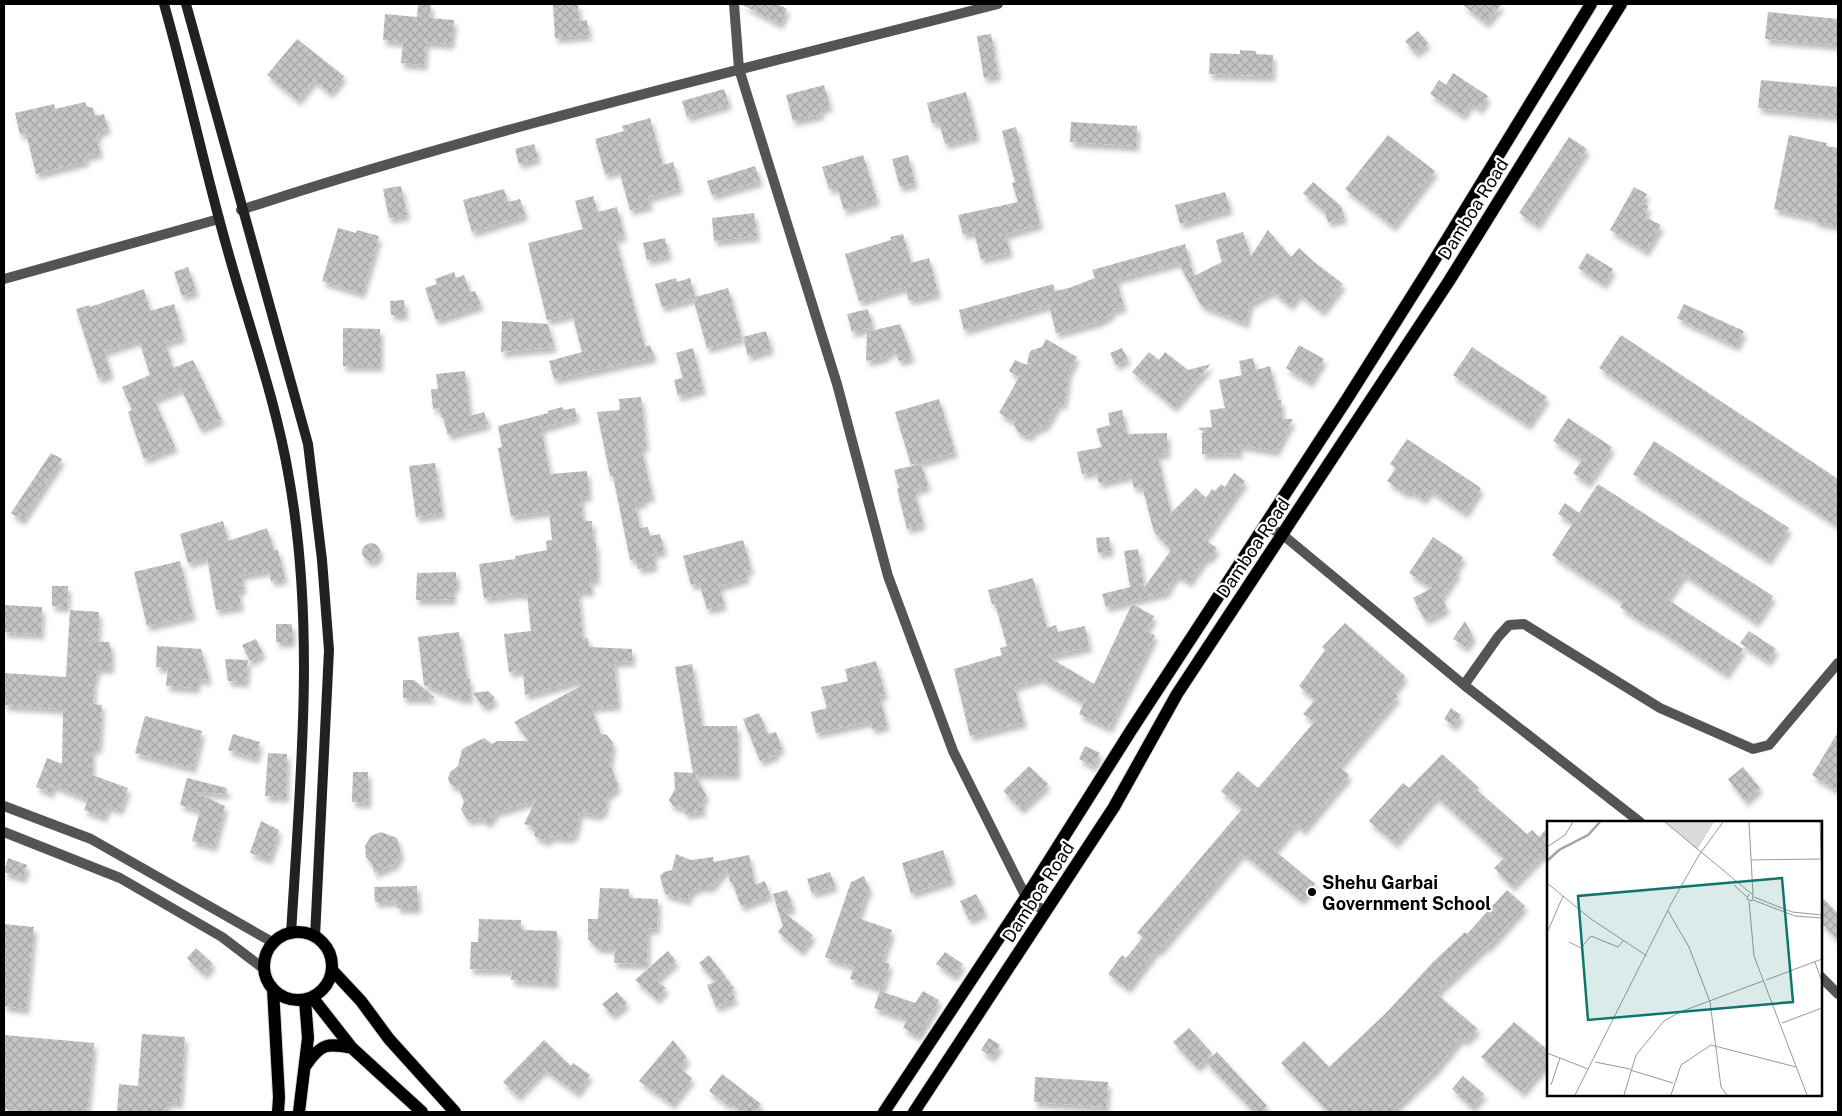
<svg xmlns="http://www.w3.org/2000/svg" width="1842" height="1116" viewBox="0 0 1842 1116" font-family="'Public Sans',sans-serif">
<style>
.building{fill:url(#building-cross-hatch);filter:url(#shadow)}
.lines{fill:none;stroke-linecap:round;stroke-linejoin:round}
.primary-casing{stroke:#dbdbdb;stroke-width:14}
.minor{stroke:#545454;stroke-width:10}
.tertiary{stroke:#545454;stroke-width:10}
.secondary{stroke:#212121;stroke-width:10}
.primary{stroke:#000;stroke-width:12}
.poi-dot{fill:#000;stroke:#fff;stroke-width:2}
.labels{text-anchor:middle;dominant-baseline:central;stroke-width:4.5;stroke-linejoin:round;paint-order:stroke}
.street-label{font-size:18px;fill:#000;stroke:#fff}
.poi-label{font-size:18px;font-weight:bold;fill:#000;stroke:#fff;text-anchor:start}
.inset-river{fill:none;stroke:#a2a2a2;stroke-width:2.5}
.inset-road{fill:none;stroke:#999;stroke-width:1}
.view{fill:#0f766e;fill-opacity:0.15;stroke:#0f766e;stroke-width:2.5}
.inset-edge{fill:none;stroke:#000;stroke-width:2.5}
</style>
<defs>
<pattern id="building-cross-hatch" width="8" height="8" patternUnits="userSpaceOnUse" patternTransform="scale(1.25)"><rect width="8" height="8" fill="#c4c4c4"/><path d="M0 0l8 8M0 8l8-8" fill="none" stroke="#a7a7a7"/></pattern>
<filter id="shadow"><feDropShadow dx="3" dy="5.5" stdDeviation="2.5" flood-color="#0004"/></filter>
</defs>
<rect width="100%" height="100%" fill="#fff"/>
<path class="building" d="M418,4H431L430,18L454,20L451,44L426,42L424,65L401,63L403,42L383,40L385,14L417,17Z
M553,4H578L579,21L587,20L589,35L555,38Z
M741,4H778L787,9L780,24Z
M1462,4H1502L1486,23Z
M1768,12L1838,19V45L1765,39Z
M1418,31L1428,43L1415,53L1405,41Z
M991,34L998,75L984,78L977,36Z
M297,39L344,76L330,93L314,80L298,100L267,75Z
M1240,50L1256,51V54L1273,55L1272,76L1209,74L1210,53L1240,54Z
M1453,73L1488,96L1480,109L1471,103L1463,115L1430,94L1439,80L1446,85Z
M1761,80L1838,87V116L1758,108Z
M824,85L830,106L820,109L822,114L793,121L786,95Z
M724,89L729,104L687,117L682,101Z
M966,92L977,136L945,144L939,122L932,123L927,103Z
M85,102L86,106L93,108L95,116L104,114L108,129L99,131L100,135L96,136L100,153L85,156L86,161L36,174L26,133L20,134L15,113L54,104L55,109Z
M650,118L663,165L673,162L680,188L648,197L650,205L630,210L619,170L605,174L595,139L624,131L622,126Z
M1071,122L1137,126L1136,146L1070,142Z
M1016,127L1040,224L1005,234L1010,252L981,259L974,232L963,234L958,215L1018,202L1012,183L1015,182L1002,131Z
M1388,135L1435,171L1393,226L1345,189Z
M1789,135L1827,143L1826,146L1838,148V226L1814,221L1815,218L1774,209Z
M1569,137L1587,149L1537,225L1519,213Z
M534,144L538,158L519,164L515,149Z
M863,155L877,200L844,210L837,187L829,189L822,167Z
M908,155L915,183L900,187L892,159Z
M755,166L760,181L712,195L707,181Z
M1313,182L1341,206L1344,218L1328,222L1325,212L1303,193Z
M401,186L407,215L389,218L383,189Z
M1634,187L1647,194L1642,203L1648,206L1645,217L1661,225L1646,251L1610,230Z
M504,189L508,202L520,199L525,215L472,232L463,200Z
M1225,192L1230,209L1180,224L1175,205Z
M593,196L598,212L617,207L624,236L615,238L645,347L650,345L654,357L554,379L549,361L582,352L572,314L547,320L528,243L583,229L575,201Z
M754,213L757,236L714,241L712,218Z
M338,228L356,233L357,230L379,236L362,293L322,281Z
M1268,230L1291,257L1299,248L1313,261L1343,284L1322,311L1299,294L1290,305L1272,291L1250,303L1246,323L1201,305L1178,262L1116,279L1124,307L1111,310L1112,314L1097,322L1056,333L1049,305L964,330L959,310L1053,284L1055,291L1069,288L1095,278L1092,270L1185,244L1194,276L1222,262L1216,240L1243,232L1251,256Z
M903,234L911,263L929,258L938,293L909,300L905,287L859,301L845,254L891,240L890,237Z
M665,238L669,255L647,260L643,243Z
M1587,253L1613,269L1604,284L1578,268Z
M188,267L196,291L182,296L174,272Z
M454,272L456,278L464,275L470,292L475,291L481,305L436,320L425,288L437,284L435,279Z
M676,278L677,282L690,278L695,297L728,288L742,338L707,348L693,298L662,307L655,284Z
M144,289L150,311L174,304L183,337L165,342L173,368L193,360L221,419L200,429L181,388L154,399L175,447L144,459L128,412L132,410L122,387L150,375L139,340L104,351L111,374L98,378L76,309L90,305V307Z
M404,300L405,315H391L390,301Z
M1684,304L1744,331L1736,346L1677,318Z
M868,309L873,327L852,332L847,314Z
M502,321L548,324L554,347L501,352Z
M900,324L912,357L899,361L895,349L882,358L866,361L867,332Z
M343,328L380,329V366H343Z
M766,331L771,349L748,356L743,337Z
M1621,335L1838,479V526L1599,368Z
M1046,339L1077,357L1069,371L1064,405L1059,402L1046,425L1034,430L1031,435L1026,436L1017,431L1013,421L999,413L1019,377L1009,371L1015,360L1027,365L1029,353L1032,350L1042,347Z
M1299,345L1324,359L1310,382L1286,368Z
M1472,347L1547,397L1528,425L1453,375Z
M693,348L703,389L678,396L674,380L683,378L676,353Z
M1122,348L1128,359L1116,365L1110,353Z
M1149,352L1159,360L1165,352L1188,370L1211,364L1174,407L1132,372Z
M1253,358L1256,370L1270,366L1278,400H1281L1282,419H1293L1276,451L1239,445L1240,453L1202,454V433L1204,432L1198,428L1212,427L1210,410L1225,408L1219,380L1242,375L1239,361Z
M465,371L470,416L484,412L488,424L448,435L443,417L441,418L440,408L433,409L431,389H438L436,374Z
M641,397L646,446L641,447L652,496L644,498V502L635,504L640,528L648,527L650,536L660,534L664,551L653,553L655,566L638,569L636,559L630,560L613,476H610L597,412L620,410L619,399Z
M939,399L955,452L911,465L895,412Z
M562,407L564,410L575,408L577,417L541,428L550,474L587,471L589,496L581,497L583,521H592L593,543H596L597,579H590L591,591H578L583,639L588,638L589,647L632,649V661L614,662L618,705L591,707L601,734L607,735L613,743L610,764L617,783V788L607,795L605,809L602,813L597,815L580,812L576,831L573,836L567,838L553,836L545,841L535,836L532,826L524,824L536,800L503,810H498L488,823L480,818L468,820L461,810L464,802L459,788L450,784L448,778L450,772L458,766L462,749L484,738L492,744L497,741H529L514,722L579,687L577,681L525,695L523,670L509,672L504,634L531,631L527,594L521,595V593L484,598L479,564L515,559V556L547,550L546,541L552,540L549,511L511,516L498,448L502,447L498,426L548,413V411Z
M1122,410L1127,434L1167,433V453L1157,454L1171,513L1196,488L1206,498L1212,489L1215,491L1221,484L1225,487L1234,473L1245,481L1204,539L1217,548L1209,559L1206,557L1189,582L1178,575L1174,578L1166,592L1106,607L1102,594L1130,587L1124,551L1138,549L1144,588L1171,550L1154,532L1142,486L1134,488L1131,475L1099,483L1096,471L1082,474L1077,452L1102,447L1096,429L1110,425L1108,413Z
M1568,418L1612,447L1588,483L1573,473L1582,460L1553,441Z
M1407,439L1481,488L1465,513L1430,490L1424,499L1409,491L1407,494L1387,481L1396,468L1390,464Z
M1654,441L1789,528L1768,560L1633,474Z
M51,453L62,459L22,520L11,513Z
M435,463L442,513L416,517L409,466Z
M921,464L928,486L914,490L923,524L907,529L897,489L899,488L894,470Z
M1598,484L1773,596L1756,622L1684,574L1667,599L1743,649L1726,674L1650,624L1649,626L1620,607L1623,602L1552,555L1573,523L1558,514L1565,503L1579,513Z
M223,521L228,541L267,528L274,550H278L285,579L271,581L269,570L241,575L244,589L238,590L241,606L216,610L207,557L188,563L180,534Z
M1109,537L1111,551L1098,553L1096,538Z
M1433,537L1463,557L1455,570L1458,572L1441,597L1447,609L1425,620L1413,598L1432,588L1409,573Z
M743,540L751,569L745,571L747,578L719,586L724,605L707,609L699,583L691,585L683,556Z
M362 552a9 9 0 1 1 18 0a9 9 0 1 1-18 0Z
M180,561L193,615L147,626L134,572Z
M456,572L457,586L453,587V599L416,600L417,573Z
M1033,578L1047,628L1056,625L1058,632L1085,626L1089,647L1047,656L1094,684L1132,604L1154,616L1146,631L1155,635L1109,728L1079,714L1084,703L1041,678L1014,686L1024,722L970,736L954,669L1002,655L1000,648L1007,646L995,604H992L988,590Z
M52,586H68L67,607L52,606Z
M4,605L42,607L41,634L4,632Z
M70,610L99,612L98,638L87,641L109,642L111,650V668H97L96,678H94L93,704L102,705L99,748H92V775L128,788L120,810L108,806L104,817L84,810L88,799L53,785L51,793L36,787L47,758L62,764L63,709L4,705V673L66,677Z
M1465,621L1473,636L1466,647L1453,639Z
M1345,623L1405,676L1393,692L1398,696L1339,766L1349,775L1303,830L1296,824L1274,850L1315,884L1301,900L1242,853L1159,951L1157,949L1128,988L1108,974L1122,955L1126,958L1143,937L1137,933L1242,809L1221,791L1238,771L1258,788L1314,722L1303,714L1315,700L1299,686L1325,650L1322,647Z
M276,624H292V642H276Z
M1749,631L1776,649L1768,661L1740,643Z
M459,632L467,679H470V698H461L424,685L418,637Z
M256,639L263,654L250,661L242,645Z
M157,646L201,649L209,680L197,679V688L166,686L168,668L156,667Z
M225,659L248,660L246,682L228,681Z
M876,661L885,694L879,696L887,725L872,729L870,721L816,733L811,712L827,708L821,687L848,681L845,669Z
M692,664L702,726H737V774H695L706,795L702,803L703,811L685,814L684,808L673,806L669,800L675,789L674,772L693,773L675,667Z
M403,680H414L435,698H403Z
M488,691L494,697V701L487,706L482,705L473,693Z
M1451,708L1461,715L1454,726L1444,719Z
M759,713L768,734L776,732L782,749L775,751L776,755L760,761L743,719Z
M145,716L202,731L193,768L135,753Z
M1838,732V791L1812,775Z
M233,734L260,742L256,758L228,750Z
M1085,746L1100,753L1093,766L1079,759Z
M268,753L287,754L286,797L265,796Z
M1442,754L1479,788L1477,790L1527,834L1532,830L1539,837L1548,827V849L1512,886L1494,868L1504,858L1436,796L1395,843L1369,821L1403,783L1409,788Z
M1029,766L1048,784L1021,809L1003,791Z
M1743,767L1760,788L1745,801L1728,779Z
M353,772H368V803L352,802Z
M187,778L227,788L226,794L195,792L225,806L214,846L192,841L200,810L180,805Z
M261,821L279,830L269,859L250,853Z
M381,832L397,838L401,854L395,864L374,873L373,865L366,857L365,846L371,836Z
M943,850L952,880L911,893L902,863Z
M676,854L691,860L713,857L714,862L749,855L755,885L765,881L770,895L741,906L732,882H730L727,868L711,887H699L690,892L688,900L665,894L660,876L664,872L672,870Z
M8,858L27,865L23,878L4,872Z
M830,872L835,886L812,893L807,879Z
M864,876L870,891L867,892L858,918L892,930L882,961L890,964L882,989L850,979L854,967L825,957L851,882Z
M417,886L418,908H397V901L375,902L374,887Z
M600,888L629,889V898L658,899L657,929L648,928L647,964L614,963L615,948H598L588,939V919H598Z
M787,890L793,908L782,911L813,935L801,951L778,932L783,926L773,894Z
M1507,890L1525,906L1488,947L1486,946L1438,991L1440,993L1438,995L1478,1029L1465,1041L1461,1038L1436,1069L1391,1112H1329L1281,1063L1304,1041L1329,1067L1387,1012L1432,963L1465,932L1467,934Z
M976,894L985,912L969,920L960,901Z
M1821,896L1838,914V940L1821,922Z
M479,919L521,920V930L557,931L555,983L511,980L512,970L470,969L471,942H478Z
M4,924L34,927L26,1009L4,1006Z
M196,948L213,964L204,974L187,958Z
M668,951L676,961L656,980L666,988L657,999L635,980Z
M945,952L963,964L954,976L936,964Z
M709,955L734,988L731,990L735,999L716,1007L707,985L715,982L699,963Z
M880,991L915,1003L923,991L939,1000L918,1036L903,1028L908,1019L874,1008Z
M617,992L627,1003L612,1015L602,1004Z
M1514,1022L1548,1050V1062L1522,1092L1481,1057Z
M1189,1028L1212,1053L1197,1067L1173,1042Z
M142,1034L185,1037L180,1103L167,1102L166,1112H117L119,1084L138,1086Z
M4,1035L94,1043L87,1112H33L4,1109Z
M989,1038L1000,1045L992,1057L981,1050Z
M544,1040L571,1066L573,1063L590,1075L577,1093L544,1069L518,1096L503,1082Z
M673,1040L687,1058L680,1068L692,1078L672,1104L639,1081Z
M1217,1052L1267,1106L1261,1112H1254L1206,1062Z
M722,1074L761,1104L755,1112H743L730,1102L728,1105L709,1091Z
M1463,1076L1484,1094L1472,1107L1452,1089Z
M1035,1077L1108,1082L1106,1107L1034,1102Z"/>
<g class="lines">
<defs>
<path id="primary" d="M264 966a34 34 0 1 1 68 0a34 34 0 1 1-68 0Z
M332,970L361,1001L389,1039L455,1112
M273,989L279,1097L278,1112
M312,997L352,1048L422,1112
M306,1065C321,1043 328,1043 352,1048
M299,1112L308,1038L305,1000
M884,1112L1026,897L1130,732L1347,399L1427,272L1591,4
M914,1112L1114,807L1177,694L1449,281L1621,4"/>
</defs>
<use href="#primary" class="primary-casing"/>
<path class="minor" d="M4,279L219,219
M1265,525L1283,535L1464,685L1640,822
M1464,685L1498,637L1509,625L1524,624L1660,708L1753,749L1769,745L1838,663
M1821,977L1838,994"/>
<path class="tertiary" d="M734,4L739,69L837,384L888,576L953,751L1026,897L1044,911
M241,210C490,128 745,69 998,4
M4,806L91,839L274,943
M4,832L120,878L222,937L264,969"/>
<path class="secondary" d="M164,4C187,85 204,167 227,248C248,324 276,400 289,478C316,629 300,782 291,934
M186,4L308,444L322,560L329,650L315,937"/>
<use href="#primary" class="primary"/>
</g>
<circle class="poi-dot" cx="1312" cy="892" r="5"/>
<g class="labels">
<g class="street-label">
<text transform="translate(1473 209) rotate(-58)">Damboa Road</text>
<text transform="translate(1253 548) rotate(-56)">Damboa Road</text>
<text transform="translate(1038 892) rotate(-57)">Damboa Road</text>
</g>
<g class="poi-label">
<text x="1322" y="882">Shehu Garbai<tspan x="1322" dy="21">Government School</tspan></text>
</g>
</g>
<g transform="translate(1547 821)">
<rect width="275" height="275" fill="#fff"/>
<path d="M119,1H167L150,29Z" fill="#dbdbdb"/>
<path class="inset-river" d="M0,40L12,29L41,14L53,1"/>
<path class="inset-road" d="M118,1L206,74L205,80L200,78L202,73M202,1L206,74M273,1L275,60M0,26L18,14L26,1M204,39L275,38M0,62L44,98L100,135M187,64L200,76M207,76L245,91L275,94M206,79L248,95L275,97M202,80L207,135L260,274M121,90L142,126L163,181L174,266L180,274M0,112L16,75M22,121L34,127L44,115L71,126L77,119M268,141L275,161M219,159L275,138M235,202L275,187M0,232L41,248M48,241L83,248M83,249L126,262M4,264L13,237M28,274L124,83L152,34L176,1M77,274L89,234L117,200L133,191L216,160M124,274L134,244L164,224L249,246"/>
<path class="view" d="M235,57L246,181L41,199L31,75Z"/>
<rect width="275" height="275" class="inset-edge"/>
</g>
<rect width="1842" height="1116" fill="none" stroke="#000000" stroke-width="10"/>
</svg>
